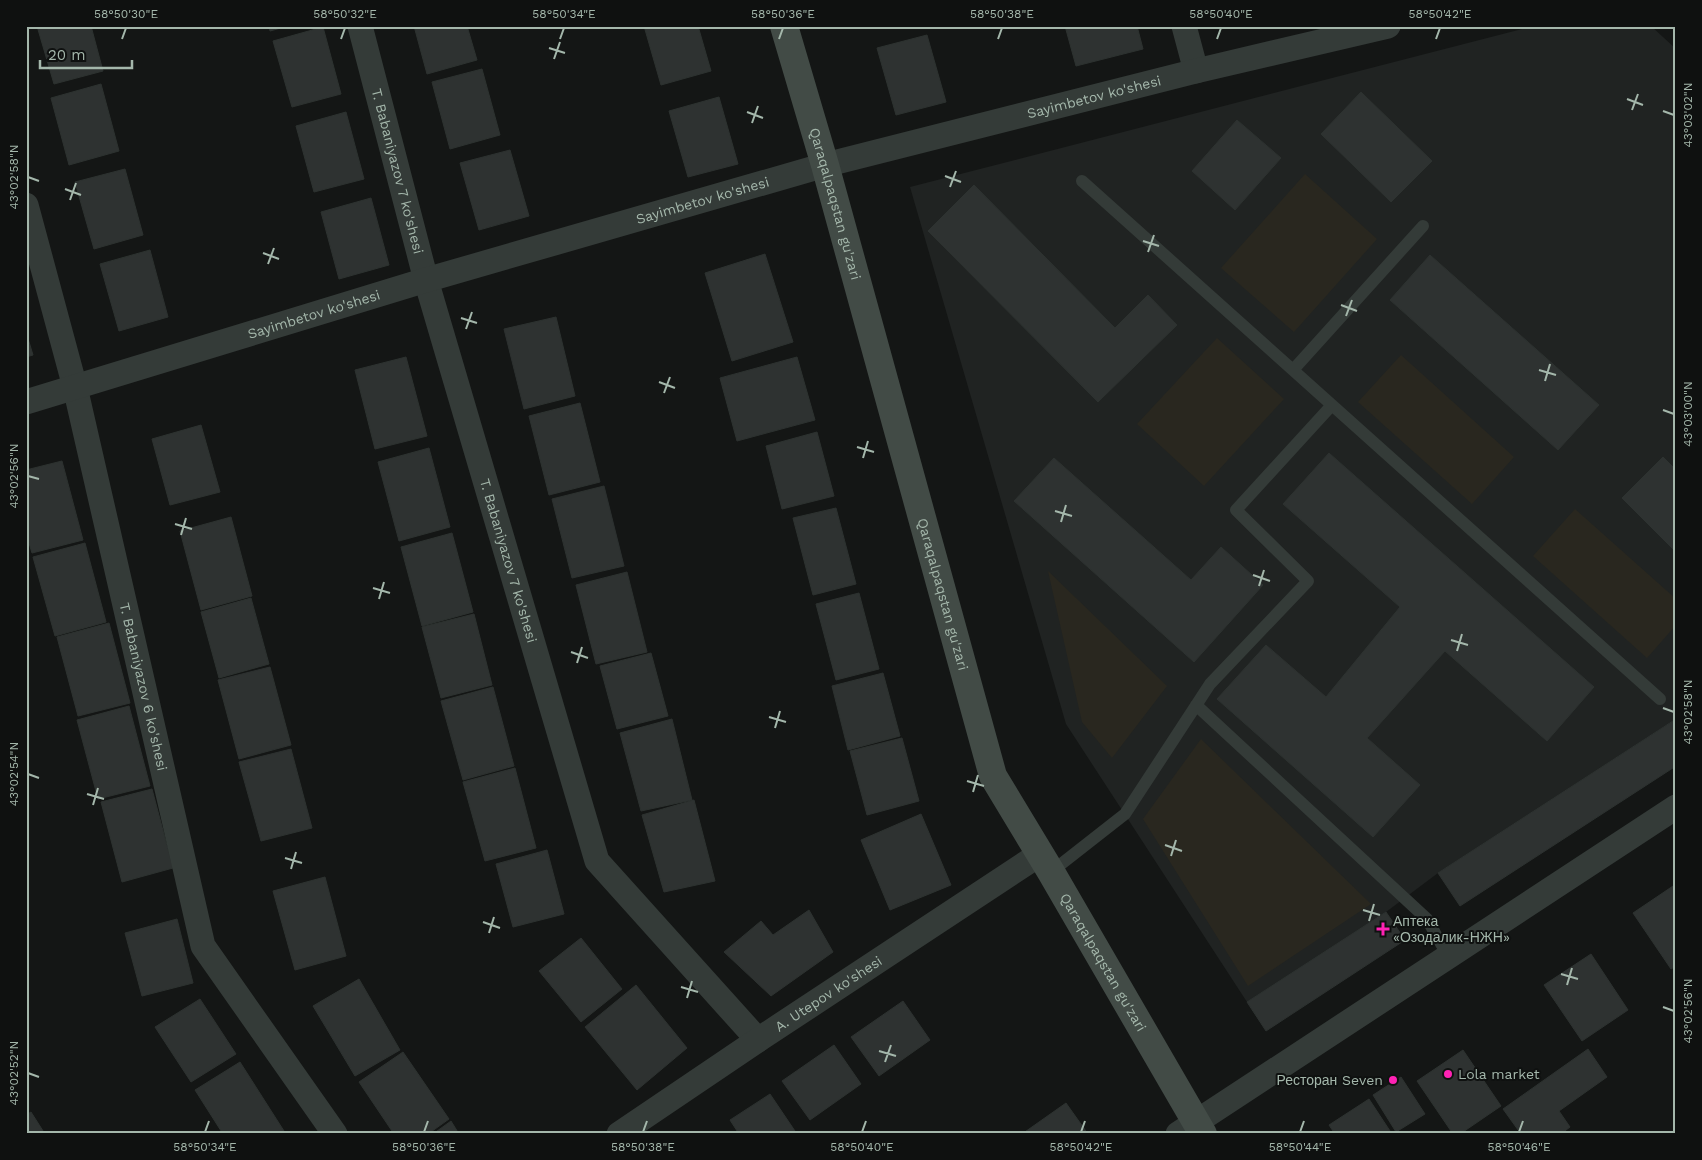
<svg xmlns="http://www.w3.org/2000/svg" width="1702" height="1160" viewBox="0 0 1702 1160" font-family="'Work Sans',sans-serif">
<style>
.built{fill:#202322}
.green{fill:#29271f}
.building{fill:#2e3231;stroke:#2d3230}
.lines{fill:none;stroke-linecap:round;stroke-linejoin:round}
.lane{stroke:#343b38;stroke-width:12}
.street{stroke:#343b38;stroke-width:25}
.secondary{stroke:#424b46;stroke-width:28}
.ticks{fill:none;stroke:#a4b7ab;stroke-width:2}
.poi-dot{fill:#ff22b4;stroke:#0f1110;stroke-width:2}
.labels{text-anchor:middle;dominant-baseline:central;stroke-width:4;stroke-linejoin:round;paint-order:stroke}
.street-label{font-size:14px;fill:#a4b7ab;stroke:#0f1110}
.poi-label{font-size:14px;fill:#a4b7ab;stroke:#0f1110;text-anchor:start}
.neatline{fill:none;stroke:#a4b7ab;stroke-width:2}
.ticks-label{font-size:12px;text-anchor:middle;fill:#a4b7ab}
</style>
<rect width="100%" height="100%" fill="#141615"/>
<path class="built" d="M1534,26H1651L1676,49V719L1438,873L1386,912L1247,1002L1066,724L910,187Z"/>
<path class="green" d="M1305,174L1377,239L1294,332L1221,268Z
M1217,338L1284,399L1204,486L1137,424Z
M1401,355L1514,457L1472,504L1358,402Z
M1575,509L1676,599V625L1647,658L1533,556Z
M1048,571L1167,686L1112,758L1082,722Z
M1201,739L1371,904L1248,986L1143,819Z"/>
<path class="building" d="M37,26H91L103,71L54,84Z
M269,26H288L270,31Z
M414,26H467L477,60L427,74Z
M644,26H698L711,71L661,85Z
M1065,26H1137L1143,49L1076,66Z
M323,27L341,94L292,107L273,41Z
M927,35L946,102L896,115L877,48Z
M482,69L500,135L450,149L432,82Z
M101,84L119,151L69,165L51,98Z
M1361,92L1432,161L1391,202L1321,134Z
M719,97L738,164L688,177L669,111Z
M346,112L364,179L314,192L296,126Z
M1237,120L1281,158L1235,210L1192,171Z
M510,150L529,216L479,230L460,163Z
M125,169L143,235L94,249L75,182Z
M974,185L1115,328L1148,295L1177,325L1098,402L928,231Z
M371,198L389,265L339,279L321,212Z
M150,250L168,317L119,331L100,264Z
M765,254L793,342L732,361L705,273Z
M1430,255L1599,405L1558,450L1390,300Z
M556,317L575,396L524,409L504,329Z
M26,332L33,355L26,357Z
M406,357L427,436L375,449L355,370Z
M797,357L815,420L737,441L720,378Z
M580,403L600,482L549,495L529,416Z
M201,425L220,492L170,505L152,439Z
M817,432L834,496L782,509L766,446Z
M429,448L450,527L399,541L378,462Z
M1329,453L1594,687L1547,741L1445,651L1367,738L1420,785L1373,837L1217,699L1266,645L1326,697L1400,607L1283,504Z
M1663,457L1676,470V552L1622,498Z
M1054,458L1191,580L1221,547L1263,585L1194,662L1014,501Z
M62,461L83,540L32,553L26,533V470Z
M604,486L624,566L572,578L552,499Z
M836,508L856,584L813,595L793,518Z
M231,517L252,596L201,610L180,531Z
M452,533L473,612L422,626L401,547Z
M85,543L106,622L55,636L33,557Z
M627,572L647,652L596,664L576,585Z
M859,593L879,669L836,680L816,604Z
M251,598L269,664L219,678L201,612Z
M474,614L492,685L441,698L422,627Z
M109,623L130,703L78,716L57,637Z
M651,653L668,716L617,729L600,666Z
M270,667L291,745L239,759L218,680Z
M883,673L900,736L848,750L832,686Z
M493,687L514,766L463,780L441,701Z
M129,706L150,786L98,799L77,720Z
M672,719L692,800L641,811L620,733Z
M1676,719V766L1460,906L1438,873Z
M902,738L919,801L867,815L850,751Z
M291,749L312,828L261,841L239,762Z
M515,768L536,848L485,861L463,782Z
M152,789L173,868L122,882L101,802Z
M694,800L715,881L664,892L642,815Z
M921,814L951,885L890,910L861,840Z
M547,850L564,914L513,927L496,864Z
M325,877L346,956L295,970L273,891Z
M1676,884V966L1671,969L1633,913Z
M809,910L833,952L771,996L724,952L761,921L773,935Z
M1386,912L1405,940L1266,1031L1247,1002Z
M177,919L193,983L142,996L125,933Z
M581,938L622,989L581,1022L539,971Z
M1591,954L1628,1010L1582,1041L1544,985Z
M359,979L400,1050L355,1076L313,1006Z
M636,985L687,1048L637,1090L585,1027Z
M200,999L236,1054L191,1082L155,1027Z
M903,1001L930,1040L879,1076L851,1037Z
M834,1045L861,1084L810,1120L782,1081Z
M1588,1049L1607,1077L1559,1111L1570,1127L1561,1134H1521L1503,1109Z
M1463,1050L1501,1106L1460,1134H1453L1417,1081Z
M403,1052L449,1119L428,1134H394L359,1082Z
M240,1062L284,1131L279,1134H223L195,1090Z
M1401,1077L1425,1114L1396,1132L1373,1095Z
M770,1094L797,1134H739L730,1120Z
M1369,1099L1392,1134H1335L1329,1125Z
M1066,1103L1088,1134H1022Z
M31,1112L45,1134H26V1115Z
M451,1121L459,1134H433Z"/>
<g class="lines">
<path class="lane" d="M1082,181L1660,699
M1293,370L1423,226
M1196,705L1427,919L1448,956
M1051,872L1125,814L1210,684L1308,581L1236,510L1332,405"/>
<g class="street">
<path id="s1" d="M360,26L426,280L597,861L758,1040"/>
<path d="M1184,26L1196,71"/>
<path id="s2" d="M26,205L75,387L203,946L335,1134"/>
<path id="s3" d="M26,402L426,280L825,165L1196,71L1388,26"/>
<path id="s4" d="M619,1134L758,1040L1040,854"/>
<path d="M1178,1134L1676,807"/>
</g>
<path class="secondary" id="s5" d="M784,26L825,165L993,776L1051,872L1203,1134"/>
</g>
<path class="ticks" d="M122,39L126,28M341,39L345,28M560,39L564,28M779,39L783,28M998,39L1002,28M1217,39L1221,28M1436,39L1440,28M549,48L565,53M554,59L560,42M1627,99L1643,105M1632,110L1638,94M1663,111L1674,115M747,112L763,118M752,123L758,106M945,176L961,182M28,177L39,181M950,187L956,171M65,189L81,195M70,200L76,183M1143,241L1159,246M1148,252L1154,235M263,253L279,259M268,264L274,248M1341,305L1357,311M1346,316L1352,300M461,318L477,323M466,329L472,312M1539,370L1556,375M1545,381L1550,364M659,382L675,388M664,393L670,377M1663,410L1674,414M857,447L874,452M863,458L868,441M28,476L39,479M1055,511L1072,516M1061,522L1066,505M175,524L192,529M181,535L186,518M1253,575L1270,581M1259,586L1264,570M373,588L390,593M379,599L384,582M1451,640L1468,645M1457,651L1462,634M571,652L588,658M577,663L582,647M1663,708L1674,712M769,717L786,722M775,728L780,711M28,774L39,778M967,781L984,786M973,792L978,775M87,794L104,799M93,805L98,788M1165,845L1182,851M1171,856L1176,840M285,858L302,863M291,869L296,852M1363,910L1380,915M1369,921L1374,904M483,922L500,928M489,933L494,917M1561,974L1578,979M1567,985L1572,968M681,987L698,992M687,998L692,981M1663,1007L1674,1011M879,1051L896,1056M885,1062L891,1045M28,1073L39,1077M205,1132L209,1121M424,1132L428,1121M643,1132L647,1121M862,1132L866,1121M1081,1132L1085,1121M1300,1132L1304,1121M1519,1132L1523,1121"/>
<g class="poi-dot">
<path d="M1380.5 921.5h5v5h5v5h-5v5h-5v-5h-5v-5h5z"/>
<circle cx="1448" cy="1074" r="5"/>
<circle cx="1393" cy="1080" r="5"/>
</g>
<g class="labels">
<g class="street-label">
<text stroke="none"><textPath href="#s3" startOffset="1111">Sayimbetov ko'shesi</textPath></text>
<text stroke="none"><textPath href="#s1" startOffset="150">T. Babaniyazov 7 ko'shesi</textPath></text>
<text stroke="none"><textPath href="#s3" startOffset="706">Sayimbetov ko'shesi</textPath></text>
<text stroke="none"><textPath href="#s5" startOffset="185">Qaraqalpaqstan gu'zari</textPath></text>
<text stroke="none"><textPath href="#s3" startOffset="301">Sayimbetov ko'shesi</textPath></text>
<text stroke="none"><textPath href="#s1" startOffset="555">T. Babaniyazov 7 ko'shesi</textPath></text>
<text stroke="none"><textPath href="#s5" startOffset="590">Qaraqalpaqstan gu'zari</textPath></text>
<text stroke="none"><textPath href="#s2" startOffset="496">T. Babaniyazov 6 ko'shesi</textPath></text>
<text stroke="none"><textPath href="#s5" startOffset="995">Qaraqalpaqstan gu'zari</textPath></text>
<text stroke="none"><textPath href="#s4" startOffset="252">A. Utepov ko'shesi</textPath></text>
</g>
<g class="poi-label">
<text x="1393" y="921">Аптека<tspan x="1393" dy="16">«Озодалик-НЖН»</tspan></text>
<text x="1458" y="1074">Lola market</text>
<text x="1383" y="1080" text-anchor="end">Ресторан Seven</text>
</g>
</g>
<rect width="1702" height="1160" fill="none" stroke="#0f1110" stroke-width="55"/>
<path d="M40 60v8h92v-8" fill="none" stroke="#a4b7ab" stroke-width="2.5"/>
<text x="48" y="60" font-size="15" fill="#a4b7ab" stroke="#0f1110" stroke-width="4" paint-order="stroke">20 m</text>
<rect x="28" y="28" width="1646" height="1104" class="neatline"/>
<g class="ticks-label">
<text x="126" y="18">58°50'30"E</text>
<text x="345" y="18">58°50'32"E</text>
<text x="564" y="18">58°50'34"E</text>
<text x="783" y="18">58°50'36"E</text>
<text x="1002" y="18">58°50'38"E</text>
<text x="1221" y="18">58°50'40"E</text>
<text x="1440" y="18">58°50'42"E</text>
<text transform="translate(1688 115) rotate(-90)" y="4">43°03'02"N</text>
<text transform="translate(14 177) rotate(-90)" y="4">43°02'58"N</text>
<text transform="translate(1688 414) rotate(-90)" y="4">43°03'00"N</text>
<text transform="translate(14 476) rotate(-90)" y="4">43°02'56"N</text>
<text transform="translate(1688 712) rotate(-90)" y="4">43°02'58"N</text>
<text transform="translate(14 774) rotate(-90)" y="4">43°02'54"N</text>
<text transform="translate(1688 1011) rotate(-90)" y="4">43°02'56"N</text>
<text transform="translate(14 1073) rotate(-90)" y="4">43°02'52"N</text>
<text x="205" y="1151">58°50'34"E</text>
<text x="424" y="1151">58°50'36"E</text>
<text x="643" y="1151">58°50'38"E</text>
<text x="862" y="1151">58°50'40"E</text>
<text x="1081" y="1151">58°50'42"E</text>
<text x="1300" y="1151">58°50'44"E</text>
<text x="1519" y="1151">58°50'46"E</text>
</g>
</svg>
